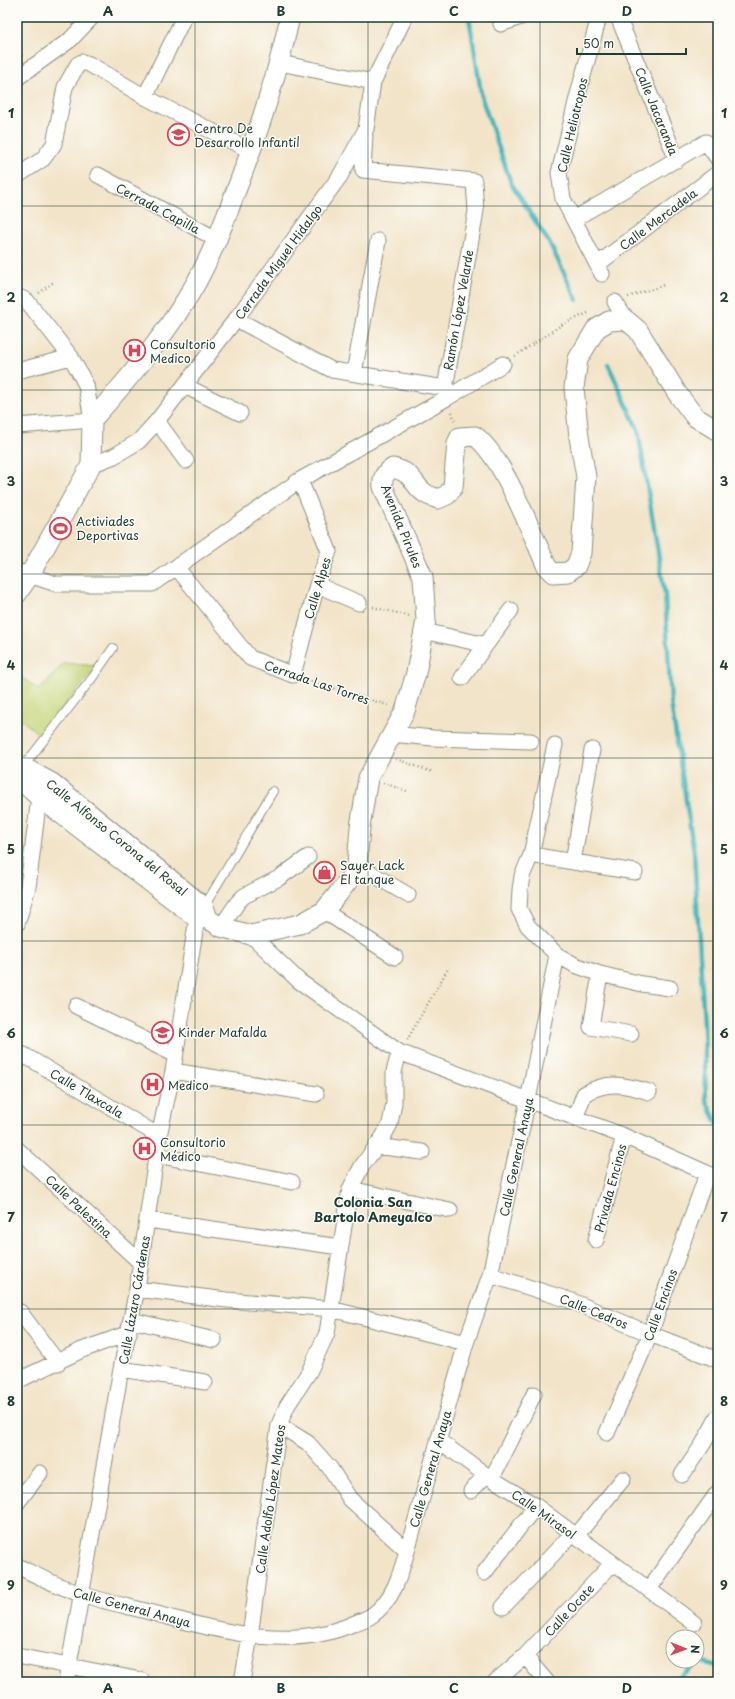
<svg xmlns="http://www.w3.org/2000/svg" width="735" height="1699" viewBox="0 0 735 1699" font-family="'Playpen Sans',sans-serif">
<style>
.green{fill:#c3d477;stroke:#718856}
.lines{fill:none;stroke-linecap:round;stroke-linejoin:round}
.stream{stroke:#45b5bb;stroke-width:4.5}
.service-casing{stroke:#88907e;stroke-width:10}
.minor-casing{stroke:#88907e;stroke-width:17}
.tertiary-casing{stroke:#88907e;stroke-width:21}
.path{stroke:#88907e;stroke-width:2.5;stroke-dasharray:1 3;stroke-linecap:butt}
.service{stroke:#fff;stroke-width:8}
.minor{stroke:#fff;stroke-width:15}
.tertiary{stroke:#fff;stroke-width:19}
.grid{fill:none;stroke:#1f3d34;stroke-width:1;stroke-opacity:0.55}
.labels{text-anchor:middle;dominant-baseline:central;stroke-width:3;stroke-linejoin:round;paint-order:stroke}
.street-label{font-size:12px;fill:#1f3d34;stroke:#fdfcf7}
.poi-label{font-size:12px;fill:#1f3d34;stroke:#fdfcf7;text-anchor:start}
.neighbourhood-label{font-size:13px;font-weight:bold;fill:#1f3d34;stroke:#fdfcf7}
.neatline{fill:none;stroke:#1f3d34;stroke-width:1.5}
.grid-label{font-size:13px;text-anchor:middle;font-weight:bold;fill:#1f3d34}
</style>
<rect width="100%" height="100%" fill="#fdfcf7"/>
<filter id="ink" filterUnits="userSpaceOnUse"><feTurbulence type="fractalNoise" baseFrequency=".025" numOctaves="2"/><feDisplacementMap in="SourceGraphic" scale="8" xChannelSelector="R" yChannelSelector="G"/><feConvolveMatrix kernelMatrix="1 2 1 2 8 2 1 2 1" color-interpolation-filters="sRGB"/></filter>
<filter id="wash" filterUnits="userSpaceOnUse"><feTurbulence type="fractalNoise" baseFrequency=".012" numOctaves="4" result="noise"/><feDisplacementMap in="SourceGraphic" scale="16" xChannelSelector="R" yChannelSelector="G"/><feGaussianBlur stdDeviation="0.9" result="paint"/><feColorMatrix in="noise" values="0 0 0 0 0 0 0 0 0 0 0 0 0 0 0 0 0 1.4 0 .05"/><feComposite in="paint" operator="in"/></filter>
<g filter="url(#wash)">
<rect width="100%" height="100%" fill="#f2e4c9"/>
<path class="green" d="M64,663L97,666L41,736L17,716V674L39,690Z"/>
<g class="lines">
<path class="stream" d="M469,17L482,99L511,183L550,244L577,300
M608,364L638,430L665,595L671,703L694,853L704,1024L706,1100L718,1125
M673,1682L699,1661L718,1666"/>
</g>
</g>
<g filter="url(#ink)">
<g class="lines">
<defs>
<path id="service" d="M23,767L93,677L113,648
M204,907L273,791"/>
<path id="minor" d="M599,17L577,98L559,173L563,199L602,274
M618,17L677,160
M501,24L521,17
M280,63L373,82
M17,78L70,40L92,17
M145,97L184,17
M365,136L363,170L474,181L476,211L445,388L447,398
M98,175L218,240
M17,176L43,159L54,144L65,87L78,64L82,62L89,64L145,97L251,151
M574,219L706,142L718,159
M598,264L718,173
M17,296L27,301L71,357L86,385L92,420L17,426
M615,302L626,320
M236,319L332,370L445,388
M17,371L71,357
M354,373L378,241
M185,386L240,413
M157,421L186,461
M91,465L114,456L139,441L157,421L236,319L340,176L366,129L373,82L405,17
M176,567L250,658L293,675L317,585L329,551L300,480
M17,571L56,584H152L300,480L447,398L503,364
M317,585L359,603
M424,631L486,645
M462,678L511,610
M391,734L433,738L531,741
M555,745L531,855L522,876L520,890L519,909L528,926L557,955L575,965L600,974L642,984L670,988
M531,855L635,872
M573,862L592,750
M357,865L408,895
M324,911L395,957
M17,924L28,887L39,797
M221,927L238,902L244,896L279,878L308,857
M251,935L299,981L399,1052L624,1136L718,1178
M600,974L591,1027L631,1034
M76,1006L174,1054
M17,1062L24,1055L159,1136
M173,1071L316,1094
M575,1119L584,1094C607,1081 624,1084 649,1092
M376,1146L422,1152
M17,1149L141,1263
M157,1155L292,1182
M350,1189L450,1210
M148,1220L340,1247
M596,1240L624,1136
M490,1275L572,1301L650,1334L718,1360
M137,1289L227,1300L331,1309L466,1343
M17,1313L20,1312L58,1363
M131,1320L214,1340
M121,1369L205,1382
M17,1381L82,1350L129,1333
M279,1425L308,1443L330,1468L350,1499L407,1551
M607,1433L650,1334L707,1174
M438,1440L486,1475L536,1506L694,1623
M682,1475L703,1444L718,1417
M492,1478L534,1394
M471,1491L486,1475
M17,1503L40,1473
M576,1536L623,1479
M17,1566C38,1576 59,1587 81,1594C105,1602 132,1607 157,1614C221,1631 291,1652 355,1623C360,1621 366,1619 371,1616C393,1601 400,1576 407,1551L466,1343L490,1275L528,1100L557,955
M484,1573L536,1506
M649,1589L718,1492
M503,1607L573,1533
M17,1656L141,1680
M525,1656L547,1682
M66,1682L121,1369L137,1289L159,1136L173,1071L197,918L203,908
M242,1682L250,1636L279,1425L287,1406L309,1372L327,1333L350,1189L362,1166L383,1137L390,1124L394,1103V1072L399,1052
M495,1682L525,1656L612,1564"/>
<path id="tertiary" d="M17,594L29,576L91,465L92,420C130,377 168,333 196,283C213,252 225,220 237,188C259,131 277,76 290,17
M17,766L23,767L52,783L204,907L208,919
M17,777L39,797L197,918L208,919L221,927L251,935L300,924L324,911L338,894L354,873L357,865L360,827L368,778L405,711L416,673L426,620L423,577L383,487C382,478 384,473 393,468C415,473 412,485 426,494C429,496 434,497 438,499L447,495L453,487L457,443L460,437L475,436C504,458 531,532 547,567L553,573L568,572L576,566L581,553L586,477L579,437L574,388L578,359L596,329L609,321L626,320L638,330L677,393L695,417L718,431"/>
</defs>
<use href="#service" class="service-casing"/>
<use href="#minor" class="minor-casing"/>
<use href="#tertiary" class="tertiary-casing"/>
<path class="path" d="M17,49L23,58
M39,293L55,281
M628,297L664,285
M515,356L563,324L588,313
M452,412L455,422
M373,607L409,616
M307,680L390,706
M396,759L433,772
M383,783L407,791
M407,1040L449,967"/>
<use href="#service" class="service"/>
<use href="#minor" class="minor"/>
<use href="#tertiary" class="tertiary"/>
</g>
</g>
<path class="grid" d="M195,17V1682M368,17V1682M540,17V1682M17,206H718M17,390H718M17,574H718M17,758H718M17,941H718M17,1125H718M17,1309H718M17,1493H718"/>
<defs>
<symbol id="school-ring" viewBox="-11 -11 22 22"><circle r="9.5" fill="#fdfcf7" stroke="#d1495b" stroke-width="1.5"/><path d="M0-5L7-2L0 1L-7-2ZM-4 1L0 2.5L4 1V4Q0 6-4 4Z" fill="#d1495b"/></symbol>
<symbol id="hospital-ring" viewBox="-11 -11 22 22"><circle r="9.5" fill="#fdfcf7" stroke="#d1495b" stroke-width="1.5"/><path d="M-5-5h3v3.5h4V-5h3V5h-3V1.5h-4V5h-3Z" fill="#d1495b"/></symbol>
<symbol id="stadium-ring" viewBox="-11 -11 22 22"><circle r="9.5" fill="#fdfcf7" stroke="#d1495b" stroke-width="1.5"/><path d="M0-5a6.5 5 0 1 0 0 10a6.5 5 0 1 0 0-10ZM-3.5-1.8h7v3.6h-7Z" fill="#d1495b"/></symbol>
<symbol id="shop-ring" viewBox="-11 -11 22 22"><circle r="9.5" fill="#fdfcf7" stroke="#d1495b" stroke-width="1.5"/><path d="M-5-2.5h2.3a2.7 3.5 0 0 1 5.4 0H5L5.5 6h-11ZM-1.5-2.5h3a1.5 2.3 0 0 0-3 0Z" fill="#d1495b"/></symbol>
</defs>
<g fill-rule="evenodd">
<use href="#school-ring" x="166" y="122" width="25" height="25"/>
<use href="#hospital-ring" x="122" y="338" width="25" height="25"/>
<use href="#stadium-ring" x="48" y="516" width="25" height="25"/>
<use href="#shop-ring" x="312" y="860" width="25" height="25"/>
<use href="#school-ring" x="150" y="1020" width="25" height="25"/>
<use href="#hospital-ring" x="140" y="1072" width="25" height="25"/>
<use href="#hospital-ring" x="132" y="1136" width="25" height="25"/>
</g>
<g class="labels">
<g class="street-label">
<text transform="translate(657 111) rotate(68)">Calle Jacaranda</text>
<text transform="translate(572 125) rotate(-77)">Calle Heliotropos</text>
<text transform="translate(158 208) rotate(28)">Cerrada Capilla</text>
<text transform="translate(658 219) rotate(-37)">Calle Mercadela</text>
<text transform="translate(278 262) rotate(-54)">Cerrada Miguel Hidalgo</text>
<text transform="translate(458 310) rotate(-80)">Ramón López Velarde</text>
<text transform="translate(402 526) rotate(68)">Avenida Pirules</text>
<text transform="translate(317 588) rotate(-73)">Calle Alpes</text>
<text transform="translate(317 682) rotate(19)">Cerrada Las Torres</text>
<text transform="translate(117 837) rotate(39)">Calle Alfonso Corona del Rosal</text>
<text transform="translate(87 1093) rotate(31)">Calle Tlaxcala</text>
<text transform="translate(516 1157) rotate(-78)">Calle General Anaya</text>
<text transform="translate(610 1188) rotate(-75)">Privada Encinos</text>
<text transform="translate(79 1206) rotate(43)">Calle Palestina</text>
<text transform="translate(134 1300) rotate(-80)">Calle Lázaro Cárdenas</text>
<text transform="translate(660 1305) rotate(-70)">Calle Encinos</text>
<text transform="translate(594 1311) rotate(22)">Calle Cedros</text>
<text transform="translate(430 1469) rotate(-74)">Calle General Anaya</text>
<text transform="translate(270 1499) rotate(-82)">Calle Adolfo López Mateos</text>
<text transform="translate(544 1514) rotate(35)">Calle Mirasol</text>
<text transform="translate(132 1607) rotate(15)">Calle General Anaya</text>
<text transform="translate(569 1610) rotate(-47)">Calle Ocote</text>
</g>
<g class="poi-label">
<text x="194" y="128">Centro De<tspan x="194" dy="14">Desarrollo Infantil</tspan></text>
<text x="150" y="344">Consultorio<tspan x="150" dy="14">Medico</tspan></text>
<text x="76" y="521">Activiades<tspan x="76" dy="14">Deportivas</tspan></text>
<text x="340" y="865">Sayer Lack<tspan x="340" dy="14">El tanque</tspan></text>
<text x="178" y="1032">Kinder Mafalda</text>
<text x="168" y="1085">Medico</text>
<text x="160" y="1142">Consultorio<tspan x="160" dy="14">Médico</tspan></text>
</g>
<g class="neighbourhood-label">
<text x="373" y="1201">Colonia San<tspan x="373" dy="15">Bartolo Ameyalco</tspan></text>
</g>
</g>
<rect width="735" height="1699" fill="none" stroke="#fdfcf7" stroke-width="44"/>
<g transform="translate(685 1649) rotate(91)"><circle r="19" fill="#fdfcf7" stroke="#a4b0a9"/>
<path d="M0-3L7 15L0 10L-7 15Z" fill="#d1495b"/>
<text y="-6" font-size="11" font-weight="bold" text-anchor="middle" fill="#1f3d34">N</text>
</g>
<path d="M577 48v6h109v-6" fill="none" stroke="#1f3d34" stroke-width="2"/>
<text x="583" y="48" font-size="12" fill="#1f3d34" stroke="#fdfcf7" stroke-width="3" paint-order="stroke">50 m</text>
<rect x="22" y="22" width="691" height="1655" class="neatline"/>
<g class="grid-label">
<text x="108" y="16">A</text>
<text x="281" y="16">B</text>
<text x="454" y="16">C</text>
<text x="627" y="16">D</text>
<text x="11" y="118">1</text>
<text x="724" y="118">1</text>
<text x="11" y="302">2</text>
<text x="724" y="302">2</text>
<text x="11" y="486">3</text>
<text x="724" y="486">3</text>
<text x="11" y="670">4</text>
<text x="724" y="670">4</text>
<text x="11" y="854">5</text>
<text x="724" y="854">5</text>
<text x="11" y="1038">6</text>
<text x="724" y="1038">6</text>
<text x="11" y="1222">7</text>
<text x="724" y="1222">7</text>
<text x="11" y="1406">8</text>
<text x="724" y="1406">8</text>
<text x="11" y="1590">9</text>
<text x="724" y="1590">9</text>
<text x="108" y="1693">A</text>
<text x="281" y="1693">B</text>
<text x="454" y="1693">C</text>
<text x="627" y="1693">D</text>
</g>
</svg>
